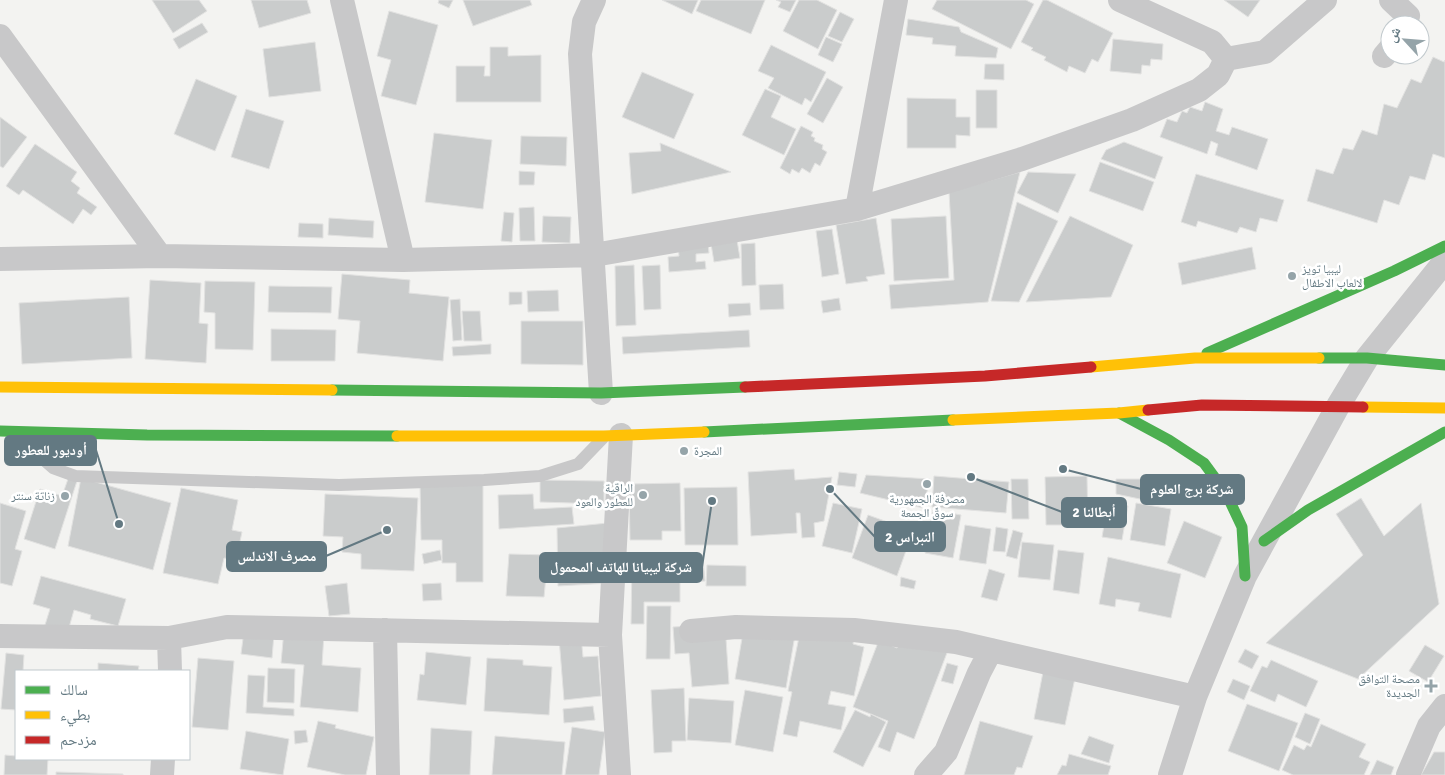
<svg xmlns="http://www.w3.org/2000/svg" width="1445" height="775" viewBox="0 0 1445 775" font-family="Signika,'Noto Naskh Arabic',sans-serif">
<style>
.building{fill:#cacccc;stroke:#e2e2e1}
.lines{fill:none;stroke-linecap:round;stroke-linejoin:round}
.lane{stroke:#c8c8c9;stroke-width:12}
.street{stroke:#c8c8c9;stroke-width:24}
.fast{stroke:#4caf50;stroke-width:11}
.slow{stroke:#ffc107;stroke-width:11}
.jam{stroke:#c62828;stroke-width:11}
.poi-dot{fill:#95a4a9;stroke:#fff;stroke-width:2}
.labels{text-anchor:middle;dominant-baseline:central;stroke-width:5;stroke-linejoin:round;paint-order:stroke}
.poi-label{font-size:12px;fill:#637982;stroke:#fff;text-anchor:end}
.leader{fill:none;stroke:#637982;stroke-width:2}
.callout-dot{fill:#637982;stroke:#fff;stroke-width:2}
.callout{fill:#637982;stroke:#637982;stroke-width:2}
.callout-label{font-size:14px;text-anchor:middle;font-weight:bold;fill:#fff}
</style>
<rect width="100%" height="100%" fill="#f3f3f1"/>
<path class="building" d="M152,0H199L207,11L173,33Z
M251,0H307L311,13L259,28Z
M439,0H453L449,8L438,3Z
M463,0H530L532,5L473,26Z
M662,0H698L692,14Z
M701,0H765L751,34L696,11Z
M776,0H796L790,12L778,7L781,2Z
M799,0H817L837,10L818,49L783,31Z
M937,0H1026L1034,4L1011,49L932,9Z
M1043,0H1047L1113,33L1098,62L1092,59L1085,73L1069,66L1067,72L1044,60L1046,57L1031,50L1033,48L1021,42Z
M1224,0H1260L1248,17Z
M389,11L438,25L416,105L381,96L391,60L377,56Z
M840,12L854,19L842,42L828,36Z
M908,19L959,27L961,32L998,48L996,58L955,56L956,46L932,44L933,38L906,35Z
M202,23L208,32L179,49L173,39Z
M826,37L842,44L833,62L818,55Z
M1113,39L1163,44L1162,60L1151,59L1150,66L1142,65L1141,74L1110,71Z
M315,42L321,91L269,97L263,49Z
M771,45L826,72L811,102L805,98L802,105L768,88L774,78L758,71Z
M490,47H508V56L541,55V102H456V66H485L484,76H490Z
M1433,57L1444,62L1445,60V158L1433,154L1425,180L1410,176L1399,205L1384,200L1377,223L1307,201L1316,169L1333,174L1343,148L1353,150L1362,130L1377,135L1384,104L1397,108L1411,79L1421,83Z
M985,64H1004V80L984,79Z
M642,72L694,94L674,139L622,117Z
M827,78L843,87L823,123L807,114Z
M196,79L237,96L215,151L174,134Z
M765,89L781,96L771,117L796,129L784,155L742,135Z
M976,90H997V128H976Z
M907,98L956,99V117H970V136L956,135V148H907Z
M1205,102L1223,109L1216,131L1229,135L1232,127L1268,139L1257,170L1215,155L1218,144L1211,141L1207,154L1160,137L1167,119L1177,122L1182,111L1187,113L1190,107L1202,111Z
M246,109L284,121L269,169L231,157Z
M0,117L27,137L3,168L0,166Z
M801,126L813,132L811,136L815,138L814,141L823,145L822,149L827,152L820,166L815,163L810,173L802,168L799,173L792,169L790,174L780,168Z
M434,133L492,140L483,209L425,202Z
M521,136L567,137L566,166L520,164Z
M1124,142L1163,157L1155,179L1101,159L1106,150Z
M660,143L731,172L632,194L629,153L661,151Z
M35,144L77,172L71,181L80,188L77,193L97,207L91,215L83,209L73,224L23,190L19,195L6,186Z
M1100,162L1154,182L1143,211L1089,191Z
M519,171L535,172L534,185H519Z
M1020,172L988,302L891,309L889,285L954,280L949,192Z
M1028,172L1076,174L1058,213L1017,193Z
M1196,174L1284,200L1277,222L1260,218L1256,232L1240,227L1237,233L1198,221L1196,227L1181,222Z
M1017,202L1058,221L1019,302L991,301Z
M534,207L535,241H520L519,208Z
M504,212L514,213L512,242L501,241Z
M543,216L571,217L570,243L542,242Z
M946,216L949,278L894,281L891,219Z
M1070,216L1133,245L1111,297L1026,302Z
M329,218L374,221L373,238L328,235Z
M876,218L885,274L866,277L868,281L846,284L836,225Z
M299,223L323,224V238L298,237Z
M832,229L839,274L822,277L816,231Z
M737,240L740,258L714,262L711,244Z
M708,243L709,253L696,254V262L705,261L706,269L669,272L668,257L679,256L678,245Z
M755,243L756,285L742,286L741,244Z
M1252,247L1256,269L1182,285L1178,263Z
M634,265L636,325L616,326L615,266Z
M660,265L661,309L644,310L642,266Z
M342,274L410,280L409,293L449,297L443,361L357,353L360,321L338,319Z
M150,280L201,283L199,323L208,324L206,363L145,359Z
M205,281L255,282L253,350L215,349V313L204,312Z
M783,284L784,309L760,310L759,285Z
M269,286L332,287L331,313L268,312Z
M558,290L559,311L528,312L527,291Z
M509,292H522V304L509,305Z
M129,297L132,358L22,364L19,303Z
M839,298L841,310L823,313L821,301Z
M460,299L462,340L453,341L450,300Z
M750,303L751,315L729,317L728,304Z
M462,311H480L482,341H464Z
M521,321H583V365L521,364Z
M271,329L336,330L335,361H271Z
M749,330L750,347L623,354L622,337Z
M491,344V354L453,356L452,347Z
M794,469L795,480L832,477L824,521L814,523L815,537L802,538L800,513H796L797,533L751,536L748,472Z
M839,472L857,474L855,487L837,485Z
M866,475L930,479L923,508L860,493Z
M934,476L1009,482L1006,513L932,507Z
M1087,476L1088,525H1046L1045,477Z
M81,478L171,503L153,570L68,546Z
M68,479L77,481L55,549L24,539L40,489L62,496Z
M1011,479H1028L1029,519H1012Z
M1116,479H1155L1154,502L1116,494Z
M540,480L604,481V504L540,502Z
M483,482V582H456V563H442V540H421L420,483Z
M680,483L681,531H662V540H630L629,484Z
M737,487L738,545H685L684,488Z
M181,488L238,500L232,530L242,532L236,560L224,558L218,584L163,573Z
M325,494L418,498L414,571L361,569V554L342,552L343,537L323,536Z
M533,494L534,509L572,507L574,524L499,529L498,495Z
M1361,498L1384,536L1421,503L1439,604L1358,679L1266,643L1363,555L1336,514Z
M1108,502L1128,506L1122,540L1102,537Z
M0,503L26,511L15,549L22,551L12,586L0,583Z
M833,503L862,509L852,553L822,546Z
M1136,503L1171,509L1165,546L1130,540Z
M933,510L961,515L953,558L925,553Z
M868,515L913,531L897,576L852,558Z
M1184,521L1222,537L1205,578L1167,563Z
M608,523L610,583L558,586L557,528Z
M965,525L991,529L986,564L959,560Z
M996,527L1008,529L1005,552L993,551Z
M1013,530L1023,533L1017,559L1006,556Z
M1022,542L1054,545L1050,580L1018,577Z
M440,550L442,560L424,564L422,554Z
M1058,550L1084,553L1079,594L1053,590Z
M509,554L548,555L544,597L506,596Z
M1108,557L1181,574L1171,618L1138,611L1140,603L1116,599L1115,607L1099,604Z
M703,559L705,581L685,582L683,560Z
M632,562H680V602H644V624H631Z
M707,565L746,566V586H706Z
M989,569L1005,574L997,601L981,597Z
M41,576L126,599L118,626L90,619L91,615L74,610L68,631L45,625L50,609L33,604Z
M901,577L916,581L914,589L900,586Z
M347,583L350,614L329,616L325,586Z
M441,583L442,600L423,601L422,584Z
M647,606H671L670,659H646Z
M745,621L796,629L786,688L735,679Z
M725,624L729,684L692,687L689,653L675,654L673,627Z
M905,628L950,645L914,739L897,732L890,752L878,747L888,721L853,707L879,640L897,648Z
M284,630L324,634L322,665L361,668L358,712L300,707L304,665L281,663Z
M244,631L274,634L272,658L241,654Z
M855,632L853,644L864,647L854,696L831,691L828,704L846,707L841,730L800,721L797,737L783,734L792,692L788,691L799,637Z
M581,636L583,657L598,656L601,696L564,700L559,638Z
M1425,645L1444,656L1428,682L1409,671Z
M1245,649L1259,656L1252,669L1238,662Z
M426,652L471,657L466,705L417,700L420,674L424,675Z
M6,653L24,655L23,671H16V710L1,709Z
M198,658L234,661L228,730L192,727Z
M487,658L523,660V665L552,667L549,715L484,711Z
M1271,660L1318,681L1306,707L1278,694L1275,702L1250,691L1262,666L1267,668Z
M98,663L139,666L138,671H98Z
M947,663L958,666L953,684L941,681Z
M268,668L295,669L294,703L267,702Z
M1043,672L1075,678L1065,725L1034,719Z
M248,675L265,676L263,707L294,709V716L246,713Z
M1233,679L1250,686L1244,700L1227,692Z
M684,688L686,741H672V752L654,753L651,690Z
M745,690L783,697L773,752L735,745Z
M689,698L734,701L731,743L687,740Z
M1247,704L1298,723L1279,771L1228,751Z
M593,706L595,720L564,723L563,709Z
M855,710L870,717L871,714L886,722L863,767L833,752Z
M1305,713L1320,719L1310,744L1295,737Z
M318,721L336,725L335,728L374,737L366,775H345L307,767Z
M980,721L1033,736L1022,768L1017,767L1014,775H964Z
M1321,724L1366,744L1359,757L1370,762L1364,775H1293L1282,770L1294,745L1304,750L1307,745L1311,747Z
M572,727L605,732L599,775H565Z
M431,728L472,731L470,775H429Z
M306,730L308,742L295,744L294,731Z
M246,731L289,739L283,775L240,769Z
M495,736L565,742L562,775H492Z
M1089,736L1114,745L1109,763L1081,754Z
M1434,752H1445V775H1421Z
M1069,754L1111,766L1108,775H1057L1062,765L1066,766Z
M5,755L16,756V759H48L47,775H4Z
M1377,760L1394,767L1391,775H1370Z
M56,772L123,774V775H56Z"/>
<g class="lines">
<path class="lane" d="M15,435L53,468L75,476L339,485L484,480L540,476L578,464L603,438"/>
<path class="street" d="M342,0L403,260
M594,0L584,22L580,54L601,393
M1391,0L1408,16L1405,25
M0,36L160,256
M1384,56L1390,49
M1226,59L1265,52L1325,0
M857,209L1022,159L1132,120L1199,90L1218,75L1226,59L1212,42L1120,0
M0,259L160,256L403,260L594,255L857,209L896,0
M385,630L388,775
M691,631L736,627L854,630L956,642L1195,697
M0,636L169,638
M170,671L169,638L227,627L610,635
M162,775L163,759
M619,775L610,635L621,435
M926,775L946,752L979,673L991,650
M1170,775L1195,697L1245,576L1338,406L1367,358L1445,261
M1408,775L1429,726L1445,706"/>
<path class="fast" d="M1207,353L1394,271L1445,246
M1319,358H1367L1445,365
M332,390L601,393L745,387
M1119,413L1169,440L1204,463L1226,493L1242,527L1245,576
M0,431L147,435L397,436
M704,432L953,420
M1264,541L1308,510L1445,432"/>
<path class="slow" d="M1091,367L1195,358H1319
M0,387L332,390
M1363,407L1445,408
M953,420L1119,413L1148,410
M397,436H604L704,432"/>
<path class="jam" d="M745,387L985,376L1091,367
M1148,410L1202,405L1363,407"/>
</g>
<g class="poi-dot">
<circle cx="1292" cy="276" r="5"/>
<circle cx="684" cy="451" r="5"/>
<circle cx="927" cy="484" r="5"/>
<circle cx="643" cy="495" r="5"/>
<circle cx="65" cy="496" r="5"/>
<path d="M1428.5 678.5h5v5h5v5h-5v5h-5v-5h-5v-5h5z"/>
</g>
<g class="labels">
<g class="poi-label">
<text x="1302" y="269" text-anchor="start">ليبيا تويز<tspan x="1302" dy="14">لالعاب الاطفال</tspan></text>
<text x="694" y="451" text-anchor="start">المجرة</text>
<text x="633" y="488">الراقية<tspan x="633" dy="14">للعطور والعود</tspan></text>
<text x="55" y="496">زناتة سنتر</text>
<text x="927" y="499" text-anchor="middle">مصرفة الجمهورية<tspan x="927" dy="14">سوقً الجمعة</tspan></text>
<text x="1420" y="679">مصحة التوافق<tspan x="1420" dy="14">الجديدة</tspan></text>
</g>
</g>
<path class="leader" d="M119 524L96 450M1063 469L1141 489M971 477L1062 512M830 489L875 537M387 530L326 556M712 501L702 567"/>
<g class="callout-dot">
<circle cx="119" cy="524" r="5"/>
<circle cx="1063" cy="469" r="5"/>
<circle cx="971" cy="477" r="5"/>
<circle cx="830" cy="489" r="5"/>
<circle cx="387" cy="530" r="5"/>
<circle cx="712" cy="501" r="5"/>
</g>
<g class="callout">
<rect x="5" y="436" width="91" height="29" rx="5"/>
<rect x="1141" y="475" width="103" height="29" rx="5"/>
<rect x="1062" y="498" width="64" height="29" rx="5"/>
<rect x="875" y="522" width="70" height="29" rx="5"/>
<rect x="227" y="542" width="99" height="29" rx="5"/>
<rect x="540" y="553" width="162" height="29" rx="5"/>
</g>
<g class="callout-label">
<text x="51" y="455">أوديور للعطور</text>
<text x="1192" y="494">شركة برج العلوم</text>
<text x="1094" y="517">أبطالنا 2</text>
<text x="910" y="542">النبراس 2</text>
<text x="277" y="561">مصرف الاندلس</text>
<text x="621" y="572">شركة ليبيانا للهاتف المحمول</text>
</g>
<rect x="15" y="670" width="175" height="90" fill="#ffffff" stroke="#c1c9cd"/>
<rect x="25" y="686" width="25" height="8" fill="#4caf50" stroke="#c1c9cd"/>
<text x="60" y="695" font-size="15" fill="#637982">سالك</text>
<rect x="25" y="711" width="25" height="8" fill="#ffc107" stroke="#c1c9cd"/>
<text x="60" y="720" font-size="15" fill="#637982">بطيء</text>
<rect x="25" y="736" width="25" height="8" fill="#c62828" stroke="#c1c9cd"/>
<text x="60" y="745" font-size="15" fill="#637982">مزدحم</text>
<g transform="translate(1405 40) rotate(296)"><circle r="24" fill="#ffffff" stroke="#c1c9cd"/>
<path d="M0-4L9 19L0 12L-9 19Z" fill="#95a4a9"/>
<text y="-8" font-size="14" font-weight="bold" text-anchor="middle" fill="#637982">ش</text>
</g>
</svg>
